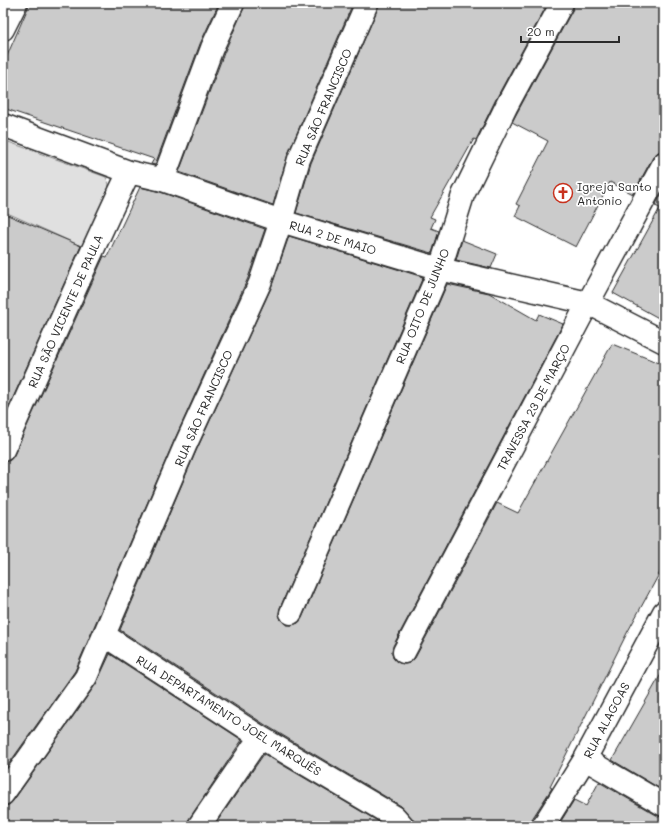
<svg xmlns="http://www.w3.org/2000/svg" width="667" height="829" viewBox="0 0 667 829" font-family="Mali,sans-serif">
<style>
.park{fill:#e0e0e0;stroke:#868686}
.building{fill:#cbcbcb;stroke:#2b2b2b}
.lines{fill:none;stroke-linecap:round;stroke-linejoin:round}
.minor-casing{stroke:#2b2b2b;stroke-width:25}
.minor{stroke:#fff;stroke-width:22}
.labels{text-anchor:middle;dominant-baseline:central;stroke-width:3.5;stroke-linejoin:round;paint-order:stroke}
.street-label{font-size:12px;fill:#2b2b2b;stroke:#fff}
.poi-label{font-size:12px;fill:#2b2b2b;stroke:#fff;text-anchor:start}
</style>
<rect width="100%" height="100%" fill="#fff"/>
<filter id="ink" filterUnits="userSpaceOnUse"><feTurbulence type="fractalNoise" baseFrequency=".025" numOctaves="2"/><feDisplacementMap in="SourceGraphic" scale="8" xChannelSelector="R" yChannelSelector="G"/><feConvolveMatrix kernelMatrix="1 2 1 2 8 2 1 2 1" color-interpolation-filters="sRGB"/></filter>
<g filter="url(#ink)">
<path class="park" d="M3,140L106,177L109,184L108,191L83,247L3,211Z"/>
<path class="building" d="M30,3H219L200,44L155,165L151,164L154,159L3,108V65Z
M245,3H353L288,154L273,205L179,172L224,53L244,8Z
M379,3H548L496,99L476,140L474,139L430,217L435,219L431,228L439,231L432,253L296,213L311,163L378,8Z
M574,3H664V151L658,152L653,157L633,194L610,182L576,247L515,216L520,206L516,204L548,141L512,122L573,9Z
M140,187L160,192L265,229L248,278L174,441L75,671L3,772V462L10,460L14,455L104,256L107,257Z
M664,189V321L613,293L660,208L655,206Z
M3,213L81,246L3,420Z
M289,236L423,277L280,608L279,614L281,620L286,625H292L298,623L302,618L447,284L489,293L536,320L539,314L563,324L393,646L392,652L393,658L399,663L404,664L410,663L415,658L497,503L518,513L612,344L664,365V565L627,633L550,787L552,788L532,819L531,826H415L412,818L401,806L267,726L120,630L196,451L271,288Z
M462,240L497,254L491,268L456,260Z
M110,654L242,740L189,819L187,826H3V806L9,805L13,801L96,684Z
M664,669V791L612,760Z
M264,754L386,826H214Z
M599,782L658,816L664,817V826H558L574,800L586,806Z"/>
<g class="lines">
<defs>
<path id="minor" d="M3,29L16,3
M3,125L129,172L163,180L281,221L440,269L588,303L664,342
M163,180L212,48L233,3
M3,450C45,357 85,264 129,172
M291,613L440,269L463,195L507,105L562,3
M104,635L260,737L395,817L403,826
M404,652L588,303L664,163
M585,759L664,805
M3,794L86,677L185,446L260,283L281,221L299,159L367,3
M199,826L260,737
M543,826L585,759L664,612"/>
</defs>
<use href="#minor" class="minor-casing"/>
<use href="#minor" class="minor"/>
</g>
</g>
<defs>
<symbol id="church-ring" viewBox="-11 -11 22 22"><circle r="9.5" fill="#fff" stroke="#c8321e" stroke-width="1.5"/><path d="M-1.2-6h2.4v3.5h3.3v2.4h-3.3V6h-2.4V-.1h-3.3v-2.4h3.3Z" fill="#c8321e"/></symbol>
</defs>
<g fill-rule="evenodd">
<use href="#church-ring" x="552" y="182" width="22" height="22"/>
</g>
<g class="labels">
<g class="street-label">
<text transform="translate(323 107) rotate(-67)">RUA SÃO FRANCISCO</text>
<text transform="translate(333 237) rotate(17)">RUA 2 DE MAIO</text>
<text transform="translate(422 306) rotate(-68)">RUA OITO DE JUNHO</text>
<text transform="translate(65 311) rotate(-66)">RUA SÃO VICENTE DE PAULA</text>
<text transform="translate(533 407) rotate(-62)">TRAVESSA 23 DE MARÇO</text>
<text transform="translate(203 408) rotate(-66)">RUA SÃO FRANCISCO</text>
<text transform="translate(229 715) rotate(32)">RUA DEPARTAMENTO JOEL MARQUÊS</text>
<text transform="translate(606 720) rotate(-62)">RUA ALAGOAS</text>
</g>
<g class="poi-label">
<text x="577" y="186">Igreja Santo<tspan x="577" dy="14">Antonio</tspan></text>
</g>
</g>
<rect width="667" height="829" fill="none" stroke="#fff" stroke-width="16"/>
<rect x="8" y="8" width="651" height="813" fill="none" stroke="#2b2b2b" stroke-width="1.5" filter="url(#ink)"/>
<path d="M521 36v6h98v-6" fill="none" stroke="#2b2b2b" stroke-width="2"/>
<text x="527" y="36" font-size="12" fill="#2b2b2b" stroke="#ffffff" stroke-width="3" paint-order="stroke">20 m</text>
</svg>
